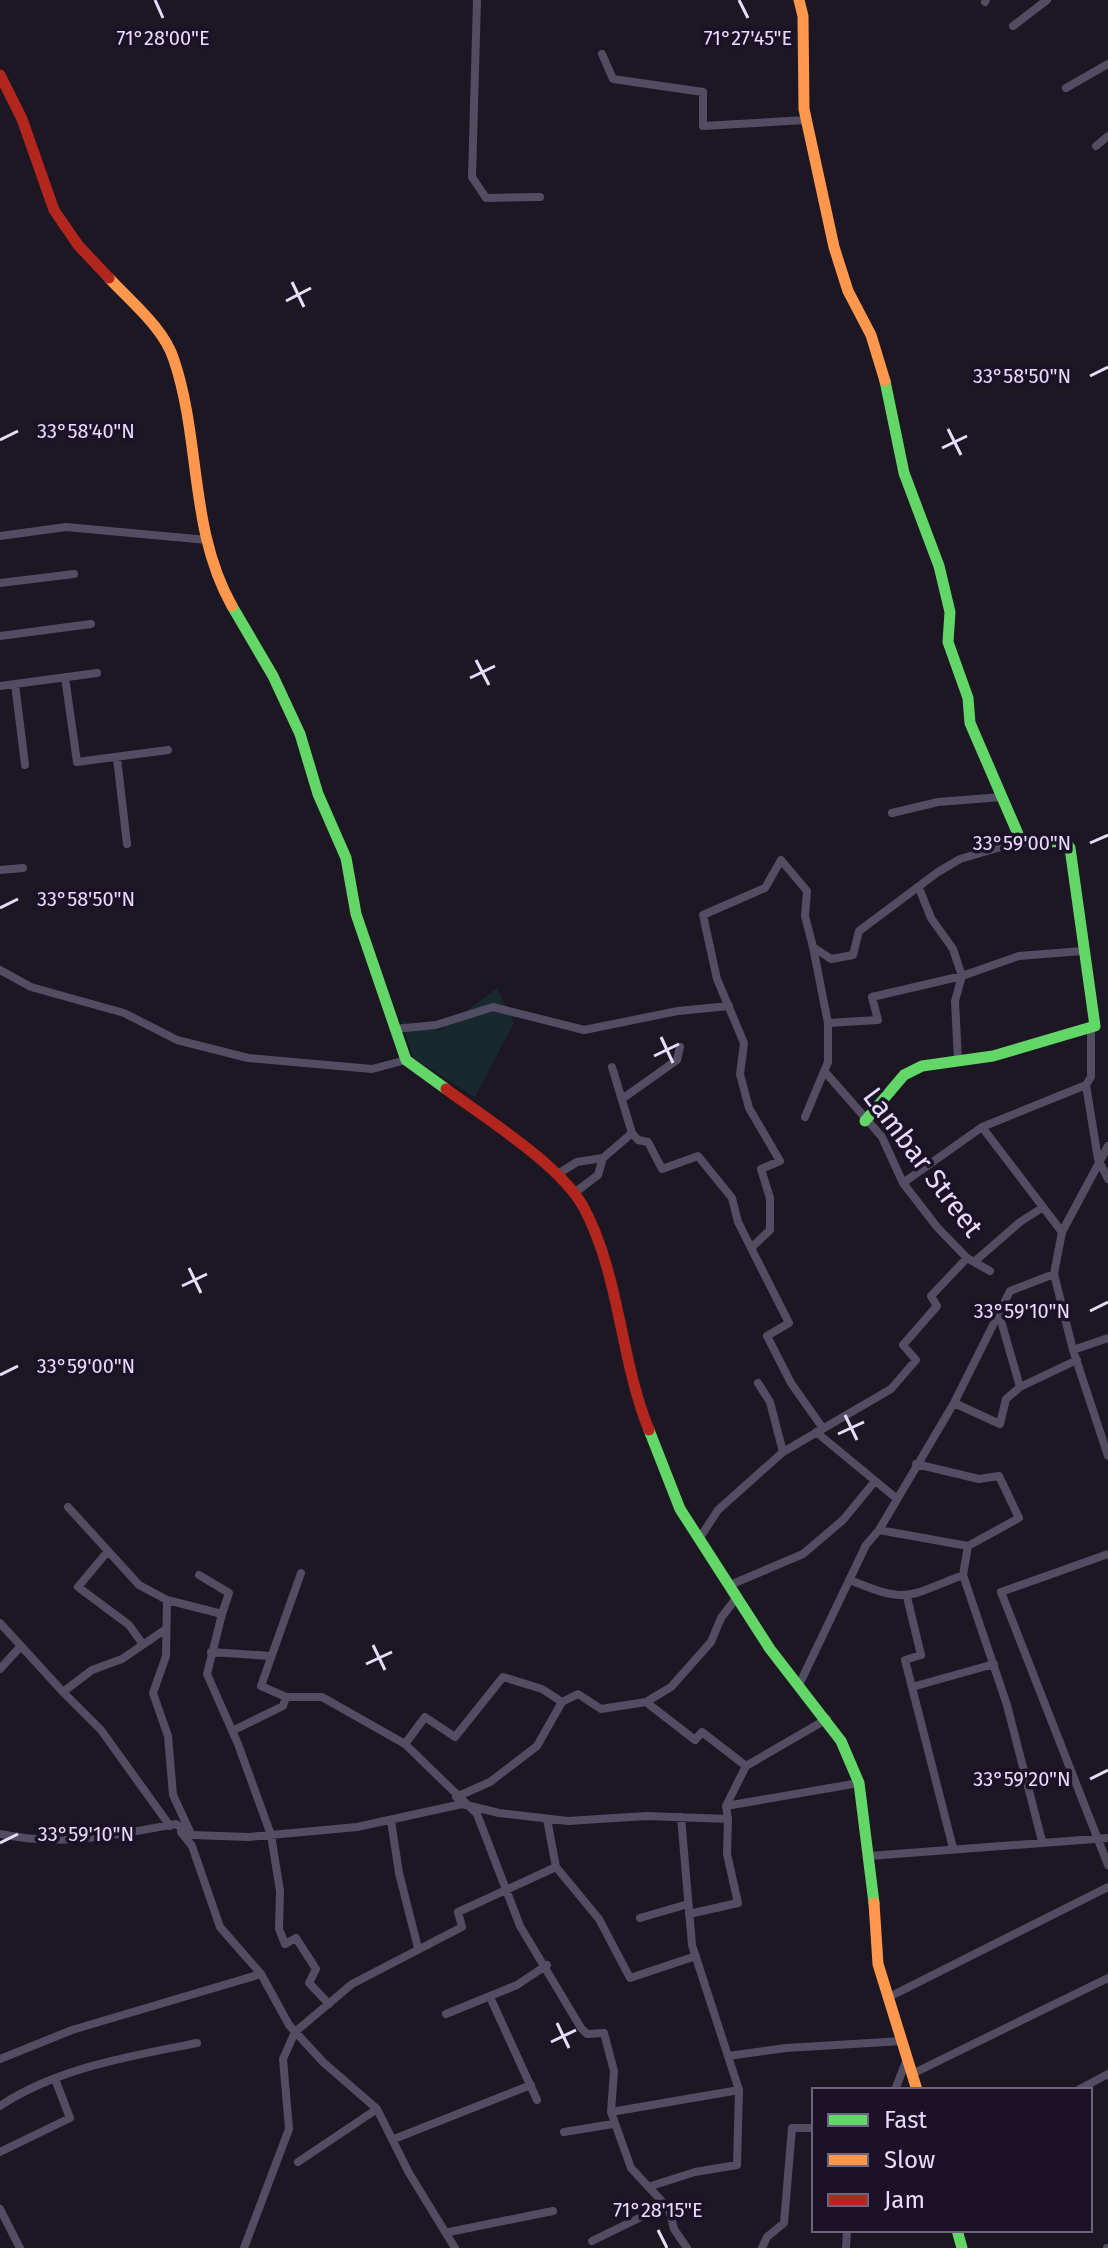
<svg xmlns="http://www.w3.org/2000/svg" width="1108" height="2248" viewBox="0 0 1108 2248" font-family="'Fira Sans',sans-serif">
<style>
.green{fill:#17282f}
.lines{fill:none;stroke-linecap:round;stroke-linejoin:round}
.street{stroke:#534d63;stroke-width:8}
.fast{stroke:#63d668;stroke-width:11}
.slow{stroke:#ff974d;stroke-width:11}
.jam{stroke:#b3261e;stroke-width:11}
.ticks{fill:none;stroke:#e8dcfc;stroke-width:3}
.labels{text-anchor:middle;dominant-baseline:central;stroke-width:7;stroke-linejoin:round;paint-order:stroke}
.street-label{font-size:28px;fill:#e8dcfc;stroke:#1c1228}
.ticks-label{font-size:20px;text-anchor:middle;fill:#e8dcfc;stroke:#1c1228;stroke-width:7;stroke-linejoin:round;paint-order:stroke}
</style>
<rect width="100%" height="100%" fill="#1d1723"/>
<path class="green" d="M497,988L514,1023L475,1097L413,1058L401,1020L439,1031Z"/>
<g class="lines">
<path class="street" d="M477,0L472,177L486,198L540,197
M985,2L986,0
M1013,26L1047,0
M602,54L613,79L703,92V126L806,120
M1066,88L1108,64
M1096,146L1108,136
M0,536L66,527L207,540
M0,583L74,574
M0,636L91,624
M65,677L77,762L168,750
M15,684L25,765
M0,686L97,673
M117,758L127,844
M892,813L938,802L1002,797
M0,870L23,868
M919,888L931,918L953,949L962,976L955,1001L958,1061
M813,947L805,916L807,891L781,860L765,888L703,915L717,979L744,1043L740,1074L749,1108L780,1161L761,1169L770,1198V1230L751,1248L789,1323L767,1336L791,1383L822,1427
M0,970L31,987L124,1013L177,1040L248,1058L372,1069L406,1060
M828,1023L878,1020L872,997L962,976L1019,956L1082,951
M395,1029L436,1025L493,1007L584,1030L678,1011L729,1006
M1091,1029V1077L1086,1085L1098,1159L1108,1179
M826,1073L882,1137L903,1183L937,1227L967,1258L990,1271
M622,1099L677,1060L680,1047
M805,1117L828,1062V1023L813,947L831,959L853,955L859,931L938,872L960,859L1021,841
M982,1127L1062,1232
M632,1133L638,1140L648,1142L662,1169L698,1156L732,1198L738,1222L751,1248
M1108,1146L1062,1232L1054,1274L1073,1350L1108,1456
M556,1175L577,1162L603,1158
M903,1183L982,1127L1086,1085
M573,1194L598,1175L603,1158L632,1133L612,1067
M974,1262L1020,1222L1042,1208
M1073,1350L1108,1338
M758,1383L770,1402L783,1452
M1020,1387L1077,1360
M954,1403L1000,1424L1006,1399L1020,1387L999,1314
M816,1432L896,1498
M916,1464L979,1479L999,1476L1019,1518L968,1546L963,1575L1007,1705L1042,1841
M68,1507L139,1585L167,1600L166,1656L153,1693L168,1736L173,1795L191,1834
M879,1530L968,1546
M701,1536L718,1510L783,1452L891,1389L916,1360L903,1345L937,1306L931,1296L967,1258
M108,1551L78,1587L129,1625L142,1643
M1108,1554L1001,1592L1108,1865
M301,1573L261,1686L286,1697H322L405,1744
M199,1575L229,1593L222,1614
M850,1580C908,1604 906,1597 963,1575
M730,1585L803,1554L843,1520L875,1481
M737,1597L721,1618L711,1642L671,1687L646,1702L601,1709L578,1694L562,1702L542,1689L503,1677L455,1737L425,1717L405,1744L477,1814L520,1926L581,2028L587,2034L604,2033L614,2071L611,2112L739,2090
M907,1597L921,1655L905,1660L953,1848
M167,1600L222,1614L207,1674L238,1744L271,1835L280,1891L279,1929L285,1944L296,1938L316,1969L309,1983L329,2004
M0,1623L63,1692L92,1670L122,1659L166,1629
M211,1652L271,1656
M0,1669L20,1647
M798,1687L866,1545L879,1530L954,1403L1010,1291L1054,1274
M912,1687L994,1664
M63,1692L101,1730L170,1826
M646,1702L695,1740L702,1732L746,1766
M232,1731L283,1706L286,1697
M456,1797L490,1782L537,1746L562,1702
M726,1806L746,1766L827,1719
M547,1819L556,1867L599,1919L630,1978L696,1956
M391,1821L399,1873L418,1948
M181,1832L192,1846L220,1927L261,1974L289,2025L323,2062L377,2109L409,2173L455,2248
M0,1834C60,1847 117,1835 176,1824L192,1835L249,1837L357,1827L462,1804L499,1813L568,1821L647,1816L728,1819L726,1806L859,1783
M869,1856L1108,1838
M689,1914L738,1903L727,1854L728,1819
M640,1918L688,1904
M891,1996L1108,1887
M490,1997L537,2100
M446,2014L517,1985L547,1965
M728,2056L786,2048L903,2041
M0,2059L72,2030L261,1974
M912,2074L1108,1978
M895,2090L907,2059
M1078,2090L1108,2074
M0,2106C57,2068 131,2056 197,2043
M611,2112L631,2168L669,2209L674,2229L687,2248
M564,2132L613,2124
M394,2139L531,2085
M0,2152L70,2118L55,2079
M298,2162L377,2109
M651,2186L695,2172L737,2165L739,2090L692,1945L681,1817
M0,2209L20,2248
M449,2232L553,2211
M592,2241L666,2205
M244,2248L289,2129L283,2059L295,2032L352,1984L462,1927L458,1912L556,1867
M762,2248L767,2237L784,2223L792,2128H814
M846,2248L847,2230
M1107,2248H1108"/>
<path class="fast" d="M232,606L273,676L300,734L318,794L346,858L356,914L406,1060L446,1089
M865,1121L904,1075L922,1066L993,1056L1095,1026L1070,848L1066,842L1021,841L970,723L968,698L948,642L950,612L939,566L904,473L885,381
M649,1430L680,1509L770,1649L841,1741L859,1783L874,1903
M957,2230L962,2248"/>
<path class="slow" d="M799,0L803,16L804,109L834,247L848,291L871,335L885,381
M109,278C131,302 164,328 174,360C201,440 189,530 232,606
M874,1903L878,1964L917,2090"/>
<path class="jam" d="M0,75L22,119L54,210L78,245L109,278
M446,1089C485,1118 561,1165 584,1208C620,1276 620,1359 649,1430"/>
</g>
<path class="ticks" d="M155,0L163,18M739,0L748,18M292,282L304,307M286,301L311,288M1090,376L1108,367M948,429L961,455M0,440L18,431M942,448L967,436M476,660L489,685M470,678L495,666M1090,843L1108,835M0,908L18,899M661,1037L673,1063M654,1056L679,1044M189,1268L201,1293M182,1286L207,1274M1090,1311L1108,1302M0,1375L18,1366M845,1415L857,1440M838,1434L864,1422M373,1645L385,1670M366,1664L392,1652M1090,1779L1108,1770M0,1843L18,1834M557,2023L569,2048M551,2042L576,2030M658,2230L667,2248"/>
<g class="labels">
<g class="street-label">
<text transform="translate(923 1162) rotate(53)">Lambar Street</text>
</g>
</g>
<g class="ticks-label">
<text x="163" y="45">71°28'00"E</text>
<text x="748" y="45">71°27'45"E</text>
<text x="1022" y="383">33°58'50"N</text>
<text x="86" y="438">33°58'40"N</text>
<text x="1022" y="850">33°59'00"N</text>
<text x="86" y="906">33°58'50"N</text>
<text x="1022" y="1318">33°59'10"N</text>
<text x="86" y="1373">33°59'00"N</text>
<text x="1022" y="1786">33°59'20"N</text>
<text x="86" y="1841">33°59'10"N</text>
<text x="658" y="2217">71°28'15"E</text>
</g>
<rect x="812" y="2088" width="280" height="144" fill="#1c1228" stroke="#6e637d" stroke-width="2"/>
<rect x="828" y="2114" width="40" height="12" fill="#63d668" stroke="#6e637d" stroke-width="2"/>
<text x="884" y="2128" font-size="24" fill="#e8dcfc">Fast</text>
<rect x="828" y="2154" width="40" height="12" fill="#ff974d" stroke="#6e637d" stroke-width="2"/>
<text x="884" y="2168" font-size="24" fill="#e8dcfc">Slow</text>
<rect x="828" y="2194" width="40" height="12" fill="#b3261e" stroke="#6e637d" stroke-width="2"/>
<text x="884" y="2208" font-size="24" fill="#e8dcfc">Jam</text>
</svg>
